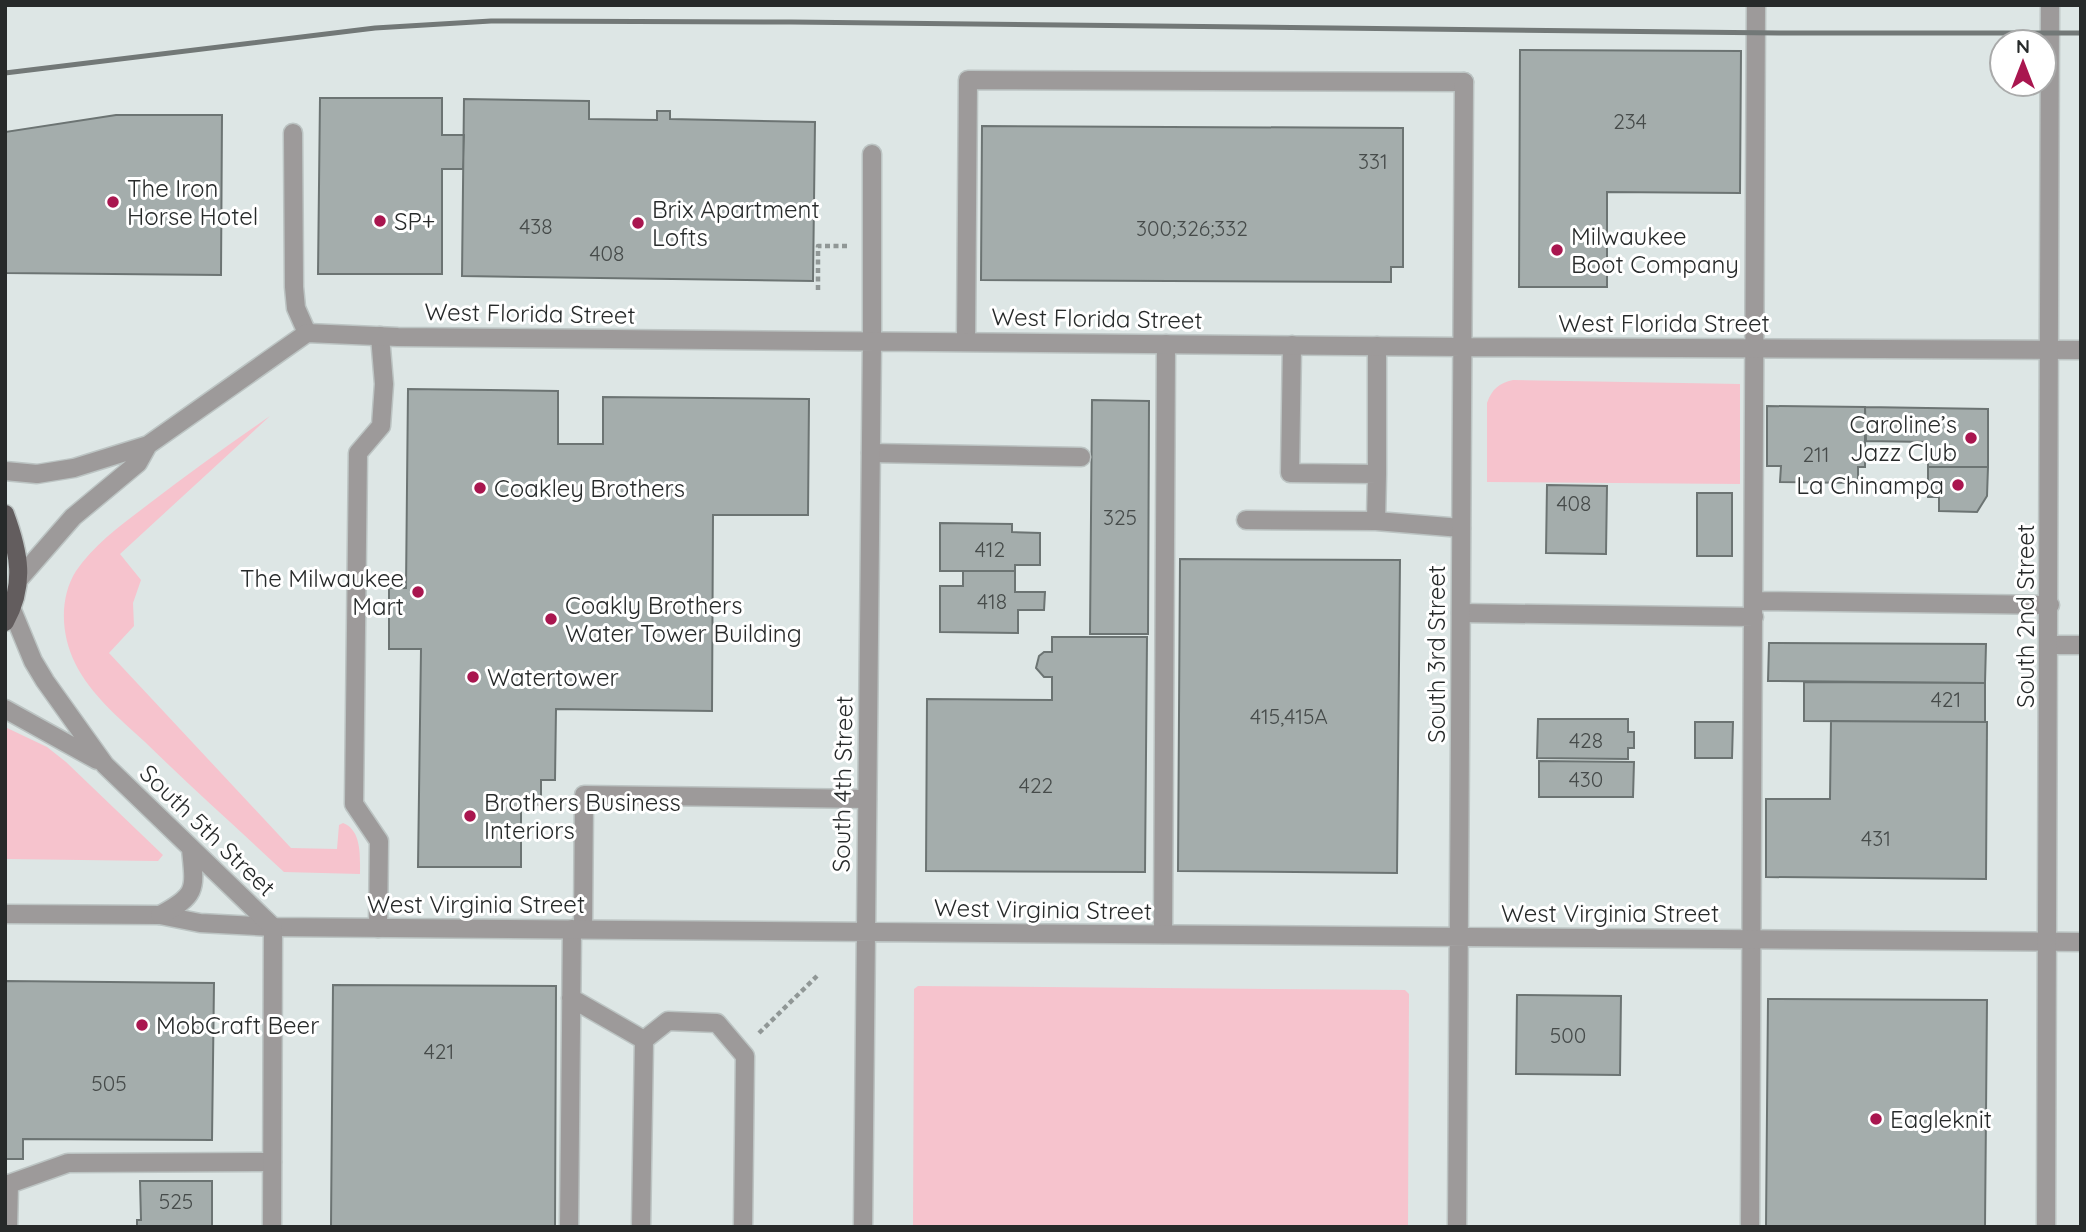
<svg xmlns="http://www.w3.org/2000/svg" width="2086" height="1232" viewBox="0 0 2086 1232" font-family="Quicksand,sans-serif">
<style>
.green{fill:#f6c3cd}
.building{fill:#a4adac;stroke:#6c7473;stroke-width:2}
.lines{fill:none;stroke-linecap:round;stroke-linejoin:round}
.service-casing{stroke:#bcc4c3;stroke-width:21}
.minor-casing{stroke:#bcc4c3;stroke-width:21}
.tertiary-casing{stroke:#bcc4c3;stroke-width:21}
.primary-casing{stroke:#bcc4c3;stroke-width:21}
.path{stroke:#909796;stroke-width:4.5;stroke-dasharray:5 3.5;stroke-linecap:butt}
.service{stroke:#9d9a9a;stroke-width:18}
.minor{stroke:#9d9a9a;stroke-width:18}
.tertiary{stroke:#9d9a9a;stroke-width:18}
.primary{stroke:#635d5e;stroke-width:18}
.rail{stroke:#727877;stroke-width:5}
.poi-dot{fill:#a9164f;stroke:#fff;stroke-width:2.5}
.labels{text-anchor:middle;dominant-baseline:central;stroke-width:6;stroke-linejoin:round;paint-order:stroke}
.number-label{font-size:21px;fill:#464b4a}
.poi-label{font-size:24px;fill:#272a2a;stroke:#fff;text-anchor:start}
.street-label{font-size:24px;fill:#272a2a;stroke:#fff}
</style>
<rect width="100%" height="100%" fill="#dde6e5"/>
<path class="green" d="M1513,380L1740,384V484L1487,482V403C1492,389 1499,383 1513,380Z
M270,416L120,554L141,580L133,603L134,626L109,653L291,848L337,849L339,825L343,823C362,830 360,857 360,874L284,872C238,829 190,786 145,742C119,718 90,694 75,663C61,635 59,598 76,571C95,543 124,523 150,503C189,473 230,444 270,416Z
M5,727L47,747L66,762L163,855L158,861L5,859Z
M918,986L1405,990L1409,994L1408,1227H913L914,989Z"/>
<path class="building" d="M1520,50L1741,51L1740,193L1607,192V287H1519Z
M320,98H442V135H464L463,169H442V274H318Z
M464,99L589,101V119L657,120V111H670V119L815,122L813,281L462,276Z
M116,115H222L221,275L5,273V132Z
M982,126L1403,128V267H1391V282L981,280Z
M408,389L558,391V444H603V397L809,399L808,515H713L712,711L556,709L555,780H541V805L521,804V867H418L421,649H389V588H406Z
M1092,400L1149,401L1148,634H1090Z
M1767,406L1865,407V467H1858V483L1780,482L1781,466H1767Z
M1865,407L1988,409V467H1928V442L1866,441Z
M1928,467H1988L1987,496L1977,512L1939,511V497H1928Z
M1547,485L1607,486L1606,554L1546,553Z
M1697,493H1732V556H1697Z
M940,523L1012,524V532L1040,533V565H1015V571H940Z
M1180,559L1400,560L1397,873L1178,871Z
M963,571H1015V592H1045L1044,610H1018V633L940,632V586H963Z
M1052,637H1147L1145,872L926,871L927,699L1052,700V677H1044L1036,668L1039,656L1044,652H1052Z
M1769,643L1986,644L1985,683L1768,681Z
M1804,682L1985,683V722L1804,721Z
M1538,719H1628V732H1634V748H1628V759L1537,758Z
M1831,721L1987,722L1986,879L1766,877V799H1830Z
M1695,722H1733L1732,758H1695Z
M1539,761L1634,762L1633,797H1539Z
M5,981L214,983L212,1140L23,1139V1159H5Z
M333,985L556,986L555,1227H331Z
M1517,995L1621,996L1620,1075L1516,1074Z
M1768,999L1987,1000L1985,1227H1766Z
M140,1181H212V1227H137V1220H141Z"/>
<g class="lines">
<defs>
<path id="service" d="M293,133L294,287L296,308L307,333
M872,341V154
M966,341L968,80L1464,82
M1292,345L1290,473L1377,474L1376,521
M1377,346V474
M871,453L1081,457
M1246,520L1376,521L1461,528
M1754,601L2050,605
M1461,613L1754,617
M2049,645H2081
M378,928L379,841L354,804L358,453L381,426L384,384L380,336
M583,929L584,795L867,799
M1163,934L1166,344
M571,998L644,1040
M8,1227L9,1184L68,1163L272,1162
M569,1227L572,929
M641,1227L644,1040L668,1021L717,1023L745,1056L743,1227
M1750,1227L1756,5"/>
<path id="minor" d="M5,471L37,474L74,468L148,445L307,333L398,337L1462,347L2081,350
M19,579L73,517L138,463L148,445
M5,914L160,915L200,923L273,927L2081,942
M863,1227L872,341
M1457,1227L1464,82"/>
<path id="tertiary" d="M12,610L33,661L45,681L105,765L273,927L272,1227
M5,709L97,760
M160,915C198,895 195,889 191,849
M2046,1227L2050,5"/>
<path id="primary" d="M5,514C19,552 26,584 5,622"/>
</defs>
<use href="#service" class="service-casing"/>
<use href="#minor" class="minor-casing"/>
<use href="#tertiary" class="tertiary-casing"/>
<use href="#primary" class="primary-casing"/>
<path class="path" d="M818,290V246H847
M759,1033L817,976"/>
<use href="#service" class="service"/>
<use href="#minor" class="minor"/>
<use href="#tertiary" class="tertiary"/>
<use href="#primary" class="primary"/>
<path class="rail" d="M5,73L375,28L491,21L791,22L1779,33H2081"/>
</g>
<g class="poi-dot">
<circle cx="113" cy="202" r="7"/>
<circle cx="380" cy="221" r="7"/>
<circle cx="638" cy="223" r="7"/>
<circle cx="1557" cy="250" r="7"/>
<circle cx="1971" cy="438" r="7"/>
<circle cx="1958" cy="485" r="7"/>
<circle cx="480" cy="488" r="7"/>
<circle cx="418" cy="592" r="7"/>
<circle cx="551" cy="619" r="7"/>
<circle cx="473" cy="677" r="7"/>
<circle cx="470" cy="816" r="7"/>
<circle cx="142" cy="1025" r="7"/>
<circle cx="1876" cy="1119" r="7"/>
</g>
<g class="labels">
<g class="number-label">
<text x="1630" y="121">234</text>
<text x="1373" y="161">331</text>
<text x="536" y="226">438</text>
<text x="1192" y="228">300;326;332</text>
<text x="607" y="253">408</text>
<text x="1816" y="454">211</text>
<text x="1574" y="503">408</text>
<text x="1120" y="517">325</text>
<text x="990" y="549">412</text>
<text x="992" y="601">418</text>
<text x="1946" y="699">421</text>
<text x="1289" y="716">415,415A</text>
<text x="1586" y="740">428</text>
<text x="1586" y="779">430</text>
<text x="1036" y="785">422</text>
<text x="1876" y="838">431</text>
<text x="1568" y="1035">500</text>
<text x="439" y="1051">421</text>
<text x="109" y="1083">505</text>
<text x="176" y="1201">525</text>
</g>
<g class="poi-label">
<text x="127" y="188">The Iron<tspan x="127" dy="28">Horse Hotel</tspan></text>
<text x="652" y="209">Brix Apartment<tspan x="652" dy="28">Lofts</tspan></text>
<text x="394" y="221">SP+</text>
<text x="1571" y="236">Milwaukee<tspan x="1571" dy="28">Boot Company</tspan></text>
<text x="1957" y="424" text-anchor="end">Caroline’s<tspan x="1957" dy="28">Jazz Club</tspan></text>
<text x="1944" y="485" text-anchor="end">La Chinampa</text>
<text x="494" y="488">Coakley Brothers</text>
<text x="404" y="578" text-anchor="end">The Milwaukee<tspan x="404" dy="28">Mart</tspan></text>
<text x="565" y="605">Coakly Brothers<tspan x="565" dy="28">Water Tower Building</tspan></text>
<text x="487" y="677">Watertower</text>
<text x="484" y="802">Brothers Business<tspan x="484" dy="28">Interiors</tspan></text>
<text x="156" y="1025">MobCraft Beer</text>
<text x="1890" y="1119">Eagleknit</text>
</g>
<g class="street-label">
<text transform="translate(530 313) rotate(1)">West Florida Street</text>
<text transform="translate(1097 318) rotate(1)">West Florida Street</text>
<text x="1664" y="323">West Florida Street</text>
<text transform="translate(2025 616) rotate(-90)">South 2nd Street</text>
<text transform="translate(1436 654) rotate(-90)">South 3rd Street</text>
<text transform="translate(842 784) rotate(-89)">South 4th Street</text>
<text transform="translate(208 830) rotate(44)">South 5th Street</text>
<text x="476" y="904">West Virginia Street</text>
<text transform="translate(1043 909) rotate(1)">West Virginia Street</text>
<text x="1610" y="913">West Virginia Street</text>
</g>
</g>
<rect width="2086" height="1232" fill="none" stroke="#272a2a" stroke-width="14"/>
<g transform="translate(2023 63)"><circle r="33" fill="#ffffff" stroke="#a9aaaa" stroke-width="2"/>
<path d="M0-5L12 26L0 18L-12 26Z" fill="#a9164f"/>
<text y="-10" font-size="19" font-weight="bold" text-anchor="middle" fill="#272a2a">N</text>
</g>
</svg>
